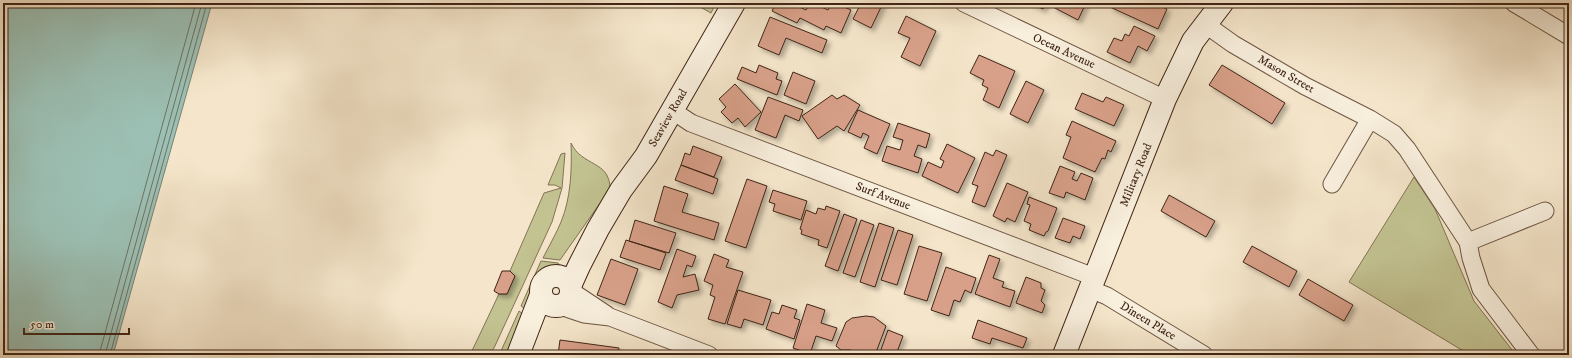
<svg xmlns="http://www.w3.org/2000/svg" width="1572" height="358" viewBox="0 0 1572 358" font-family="'IM FELL DW Pica',serif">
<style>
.green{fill:#c3c392;stroke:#827454}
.water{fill:#9cc0b4;stroke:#778275}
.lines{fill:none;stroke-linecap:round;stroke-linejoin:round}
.shore{stroke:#6e7265;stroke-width:1}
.building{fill:#d8a089;stroke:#402516;filter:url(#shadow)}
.street-casing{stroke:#6d5543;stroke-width:19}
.secondary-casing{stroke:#402516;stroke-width:24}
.street{stroke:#f8efdd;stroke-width:17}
.secondary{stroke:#f8efdd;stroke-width:22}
.labels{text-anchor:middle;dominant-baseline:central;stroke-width:3;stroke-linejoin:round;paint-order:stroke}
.street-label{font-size:12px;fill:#402516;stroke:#f8efdd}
</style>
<defs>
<filter id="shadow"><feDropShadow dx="3.5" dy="3.5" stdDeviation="2" flood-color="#0004"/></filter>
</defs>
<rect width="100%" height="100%" fill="#f5e6cb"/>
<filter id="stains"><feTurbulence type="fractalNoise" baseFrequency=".005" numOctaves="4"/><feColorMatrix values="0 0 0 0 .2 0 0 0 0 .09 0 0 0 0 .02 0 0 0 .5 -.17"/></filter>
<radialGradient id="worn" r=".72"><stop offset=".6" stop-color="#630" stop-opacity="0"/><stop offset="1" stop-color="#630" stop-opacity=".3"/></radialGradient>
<path class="green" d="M693,3H716L711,13Z
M571,143C582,167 610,160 610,189L560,260L543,258C549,246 556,234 561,222C571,198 572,169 571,143Z
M565,153L562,188L552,222L494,348L488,355H470L499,294H507L515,276L510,271L544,193L561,188L555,185H548L561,154Z
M1414,177L1435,209L1474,301L1516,355H1470L1349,282Z
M541,261L558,263L560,265L556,270L540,277L529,312L521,306Z
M519,311L527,317L506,355H497L501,351Z"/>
<path class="water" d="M3,3H212L113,355H3Z"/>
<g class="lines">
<path class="shore" d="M99,355L196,3
M105,355L202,3
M110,355L207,3"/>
</g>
<path class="building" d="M776,3H791L806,10L810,3H813L828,10L832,3H836L851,10L841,33L826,26L824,30L800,18L797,23L772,11Z
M861,3H883L871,28L853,19Z
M1030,3H1046L1043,9Z
M1055,3H1086L1078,20L1053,7Z
M1112,3H1154L1167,9L1158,29L1110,7Z
M906,16L936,31L920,66L901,57L910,38L898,33Z
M770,17L827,40L822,53L786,38L779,55L758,46Z
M1134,26L1155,36L1147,51L1138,46L1130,63L1107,52L1114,38L1122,41L1125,34L1129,36Z
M979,55L1015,71L999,108L983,100L988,88L982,85L984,80L970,73Z
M759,65L778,73L776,79L782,81L777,95L737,79L742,67L756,73Z
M1222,65L1285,103L1272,124L1209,85Z
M793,72L815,81L806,104L784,95Z
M1026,81L1044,90L1028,123L1010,114Z
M735,84L761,112L745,127L738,118L732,123L721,112L726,107L719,99Z
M1082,93L1103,102L1106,97L1124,105L1114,126L1075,109Z
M832,95L837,99L844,95L860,105L844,131L837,126L818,139L802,116Z
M768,97L803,110L799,121L785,115L776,138L755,130Z
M858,110L890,124L877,154L864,148L869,136L863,133L861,138L848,132Z
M1072,121L1116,141L1111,152L1108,150L1105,159L1102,158L1095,172L1063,158L1071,137L1066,135Z
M898,123L930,134L926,148L918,145L914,156L922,159L918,173L882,161L887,146L900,150L903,140L893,137Z
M947,144L975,158L958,193L922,176L928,162L941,168L944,161L940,159Z
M693,146L722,157L714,177L681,165L685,153L690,155Z
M996,150L1007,155L985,207L972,202L978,186L972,184L985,152L993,156Z
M681,165L718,179L713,194L675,180Z
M1060,166L1075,172L1072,179L1077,181L1081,173L1093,178L1085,200L1066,192L1064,198L1049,193Z
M747,179L767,186L746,248L725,241Z
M1007,183L1028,192L1015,222L1007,218L1005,222L993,216Z
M664,186L688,194L682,212L719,223L714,240L654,221Z
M773,190L807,201L801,220L773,211L775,204L769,202Z
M1169,195L1215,221L1206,237L1161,211Z
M1029,197L1057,208L1048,231L1046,232L1044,236L1029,230L1031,224L1024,221L1030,205L1027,204Z
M826,206L840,211L827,248L818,245L819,240L801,234L802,230L800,229L806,210L816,214L818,208L825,210Z
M844,214L857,219L838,271L825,266Z
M1063,218L1085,226L1080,239L1073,236L1070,243L1055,238Z
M635,220L676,233L669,253L629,241Z
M861,220L874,225L855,277L843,273Z
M879,223L894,228L875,287L860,282Z
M898,230L913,235L897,285L881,280Z
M626,240L666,253L660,270L620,257Z
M919,246L942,253L927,301L904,294Z
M1252,246L1297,271L1289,287L1243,262Z
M677,249L696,256L692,267L687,265L683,277L695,274L699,290L677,295L672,308L658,302Z
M714,254L729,260L726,267L743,272L725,324L708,319L715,297L710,295L713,285L704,281Z
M989,255L1000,259L993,278L1004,282L1002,287L1015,291L1010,307L975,294Z
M611,259L638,269L625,305L597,295Z
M946,267L976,278L971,293L965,290L960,302L954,300L949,316L931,310Z
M502,271H510L515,276L507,294H499L494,291Z
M1026,277L1041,283V288L1045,290L1041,301L1045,305L1042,313L1016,303Z
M1308,279L1353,305L1344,321L1299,295Z
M738,290L771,300L763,325L744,319L741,328L727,324Z
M807,304L825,310L821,323L837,328L832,341L816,336L810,354L793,348Z
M782,305L797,310L794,318L800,320L794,339L766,329L772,312L779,314Z
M866,316L874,317L886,326L875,355H853L851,350H841L836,346L846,322L852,318Z
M978,320L1027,338L1023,348L992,338L990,344L972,338Z
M888,330L903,336L897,352L901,355H879Z
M560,340L619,348L618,355H558Z"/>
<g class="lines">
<defs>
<path id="street" d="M964,3L1165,99
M1514,3L1569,36
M1205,24L1233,44L1305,86L1370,119L1394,134L1407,149L1468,242L1471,258L1481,289L1531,355
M673,111L691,123L1094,277
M1332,184L1370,119
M1468,242L1545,211
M1090,289L1107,296L1204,355
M571,291L607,315
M560,306L584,314L610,317L709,355"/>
<path id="secondary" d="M541 291a15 15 0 1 1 30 0a15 15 0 1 1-30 0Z
M570,286L579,266L598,229L621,190L646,156L734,3
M518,355L541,295
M1064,355L1165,99L1193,41L1222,3"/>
</defs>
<use href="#street" class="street-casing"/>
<use href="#secondary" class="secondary-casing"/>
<use href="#street" class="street"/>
<use href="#secondary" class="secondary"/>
</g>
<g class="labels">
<g class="street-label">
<text transform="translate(1064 51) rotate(25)">Ocean Avenue</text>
<text transform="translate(1286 74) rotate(30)">Mason Street</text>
<text transform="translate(668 118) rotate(-60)">Seaview Road</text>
<text transform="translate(1136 175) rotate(-68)">Military Road</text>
<text transform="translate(883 196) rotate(21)">Surf Avenue</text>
<text transform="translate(1148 321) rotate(31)">Dineen Place</text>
</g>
</g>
<rect width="1572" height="358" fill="none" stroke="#f5e6cb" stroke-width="16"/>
<rect x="4" y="4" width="1564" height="350" fill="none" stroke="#402516" stroke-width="2"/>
<rect x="8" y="8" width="1556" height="342" fill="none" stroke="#402516"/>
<path d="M24 328v6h105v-6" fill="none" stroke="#402516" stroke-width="2"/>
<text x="30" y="328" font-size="12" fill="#402516" stroke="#f8efdd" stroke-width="3" paint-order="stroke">50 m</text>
<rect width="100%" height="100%" filter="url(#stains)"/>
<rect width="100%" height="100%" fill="url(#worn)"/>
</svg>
